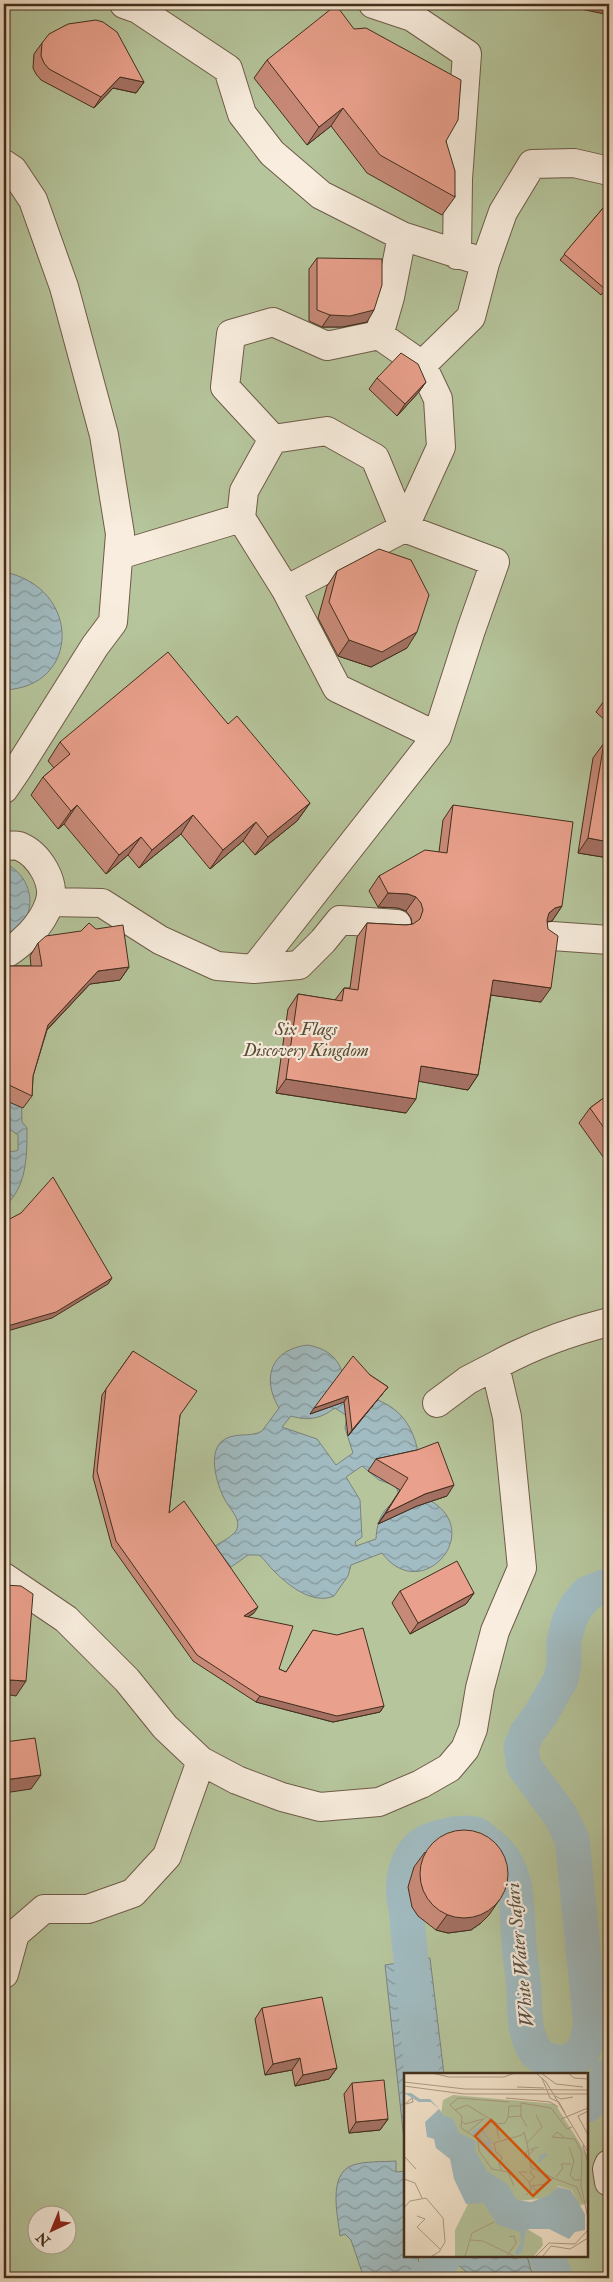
<svg xmlns="http://www.w3.org/2000/svg" width="613" height="2282" viewBox="0 0 613 2282" font-family="'IM FELL Double Pica',serif">
<style>
.park{fill:#b6c59c;stroke:#7c7a5c;fill-rule:evenodd}
.water{fill:url(#water-waves);stroke:#7b8380;fill-rule:evenodd}
.lines{fill:none;stroke-linecap:round;stroke-linejoin:round}
.canal{stroke:#a1bcc2;stroke-width:35}
.minor-casing{stroke:#6e5c49;stroke-width:30}
.minor{stroke:#f8edde;stroke-width:28}
.wall{fill:#c88a78;stroke:#422e1d}
.shaded-wall{fill:#a37062;stroke:#422e1d}
.building{fill:#e9a08c;stroke:#422e1d}
.labels{text-anchor:middle;dominant-baseline:central;stroke-width:4.5;stroke-linejoin:round;paint-order:stroke}
.park-label{font-size:18px;font-style:italic;fill:#594c36;stroke:#f8edde}
.water-label{font-size:19px;font-style:italic;fill:#5a5246;stroke:#f8edde}
.inset-river{fill:none;stroke:#a1bcc2;stroke-width:2.5}
.inset-road{fill:none;stroke:#ad9b86;stroke-width:1}
.view{fill:#e0570d;fill-opacity:0.15;stroke:#e0570d;stroke-width:2.5}
.inset-edge{fill:none;stroke:#422e1d;stroke-width:2.5}
</style>
<defs>
<pattern id="water-waves" width="16" height="10" patternUnits="userSpaceOnUse" patternTransform="scale(1.25)"><rect width="16" height="10" fill="#a1bcc2"/><path d="M0 5q4-4 8 0t8 0" fill="none" stroke="#85999d"/></pattern>
</defs>
<rect width="100%" height="100%" fill="#f4e4cc"/>
<filter id="stains"><feTurbulence type="fractalNoise" baseFrequency=".004" numOctaves="4"/><feColorMatrix values="0 0 0 0 .2 0 0 0 0 .09 0 0 0 0 .02 0 0 0 .5 -.17"/></filter>
<radialGradient id="worn" r=".72"><stop offset=".6" stop-color="#630" stop-opacity="0"/><stop offset="1" stop-color="#630" stop-opacity=".3"/></radialGradient>
<path class="park" d="M4,4H609V2278H4ZM406,2074H587V2256H406ZM38,2214H68V2244H38Z"/>
<path class="water" d="M4,572C81,587 82,687 4,690Z
M4,863C36,876 41,924 4,934Z
M4,1074L21,1081L22,1122L27,1128C27,1157 27,1187 4,1207V1152L16,1151L18,1150V1135L11,1130H4Z
M308,1345C323,1348 335,1354 341,1369C342,1372 342,1377 344,1380C349,1387 372,1398 380,1401C420,1418 420,1460 423,1497C491,1526 423,1608 382,1553L351,1565L348,1576L334,1596C313,1605 289,1586 275,1572C269,1567 265,1559 259,1555H248L231,1567L215,1546C221,1542 234,1536 237,1529C241,1518 228,1507 224,1498C217,1484 208,1455 221,1442C232,1431 252,1438 262,1431L279,1408C261,1378 271,1349 308,1345ZM335,1408L347,1416L345,1428L353,1453L336,1465L317,1439L282,1427L291,1416C308,1421 320,1419 335,1408ZM362,1466L379,1480L396,1486L400,1498C383,1508 377,1519 376,1539L356,1546L355,1542L362,1537L360,1500L346,1477Z
M430,1958L444,2074H406L405,2149L385,1965Z
M396,2161V2172L405,2171L406,2256H418L419,2264C406,2282 385,2278 364,2278L351,2240L345,2234L340,2236C338,2216 327,2174 353,2165C365,2161 383,2162 396,2161Z
M447,2256H527L531,2270L536,2278H474Z"/>
<g class="lines">
<path class="canal" d="M422,2074L406,1909C399,1882 406,1845 437,1838C449,1835 463,1831 475,1834C480,1836 486,1842 490,1845C521,1869 516,1909 519,1944C520,1959 523,1974 524,1989C525,2011 523,2033 536,2052C542,2060 558,2062 567,2064L583,2052L591,2027L572,1839L560,1815L524,1766L521,1747L527,1733L541,1714L561,1679L564,1664V1641L569,1621L576,1607L588,1593L609,1585
M587,2105L609,2075
M546,2256L556,2278
M426,2278L434,2272L445,2256"/>
<defs>
<path id="minor" d="M124,4L138,9L228,69L242,114L272,153L321,195L402,236L471,258
M373,4L412,17L467,54L458,179L457,255
M4,164L13,170L33,200L64,287L104,435L120,534L113,622L95,646L17,770L4,789
M379,335L390,297L402,236
M241,518L286,590L404,528L375,458L327,431L273,439
M119,555L241,518L244,491L273,439L225,387L231,334L273,322L327,346L379,335L422,365L471,317L485,263L503,212L532,164L574,163L609,171
M286,590L337,688L437,736L471,630L495,562L404,528L441,447L438,399L422,365
M4,846C8,846 15,845 19,846C39,854 57,883 49,904C42,925 22,944 4,955
M50,902L102,903L160,940L217,966L254,969L299,965L323,941L340,920L397,924
M552,936L609,940
M254,969L437,736
M437,1403L468,1380L495,1366
M4,1577L66,1619L127,1680L165,1727L201,1761L237,1780L282,1797L320,1807L379,1802L421,1784L449,1768L465,1749L473,1729L480,1688L495,1631L522,1568L507,1417L495,1366C531,1346 569,1332 609,1322
M4,1974L15,1934L44,1909H88L133,1893L167,1856L201,1761
M609,2164L607,2169L609,2182"/>
</defs>
<use href="#minor" class="minor-casing"/>
<use href="#minor" class="minor"/>
</g>
<path class="wall" d="M354,29L446,141L455,197L442,215L367,173L331,126L307,145L254,78L267,60Z
M42,43L144,82L136,93L113,88L94,108L41,80L36,74L33,68L34,54Z
M609,201V285L601,295L560,260Z
M317,258L367,322L342,327H322L309,321V269Z
M377,378L426,382L418,393L397,416L369,389Z
M337,571L407,648L371,667L338,656L318,618L327,586Z
M609,694V724L596,712Z
M228,724L310,803L297,821L255,855L243,841L210,869L181,834L139,868L128,855L106,874L64,824L58,829L31,795L43,777L54,768L48,761L60,742Z
M604,743L609,858L578,853L593,758Z
M453,805L562,906L552,921L547,922L541,1002L491,995L478,1075L468,1090L419,1081L406,1113L276,1093L288,1009L298,994L335,1000L344,988H350L357,937L367,923L406,925L412,924L411,918L406,911L398,908L378,907L369,891L379,876L439,852L443,820Z
M38,943L129,967L120,980L90,984L47,1030L33,1076L32,1096L23,1108L4,1100V966H31L30,956Z
M609,1094V1159L606,1161L579,1123L590,1108Z
M133,1351L180,1415L169,1513L254,1613L248,1617L279,1669L286,1672L313,1630L384,1706L380,1712L333,1722L256,1702L193,1661L112,1547L93,1477L102,1395Z
M370,1375L388,1387L348,1436L344,1402L310,1414Z
M417,1450L447,1496L417,1506L378,1524L400,1490L368,1471L376,1459Z
M400,1591L474,1593L466,1604L410,1634L392,1603Z
M425,1852L489,1915L481,1923L471,1930L448,1933L436,1930L418,1916L412,1907L408,1887L414,1867Z
M262,2008L337,2068L329,2079L295,2086L292,2070L265,2075L255,2019Z
M352,2083L388,2119L380,2130L349,2133L344,2094Z"/>
<path class="shaded-wall" d="M563,4H609V15L581,9Z
M120,77L144,82L136,93L113,88L94,108L101,97Z
M343,108L331,126L307,145L319,127Z
M374,310L367,322L342,327H322L330,315Z
M426,382L418,393L397,416L405,404Z
M417,632L407,648L371,667L338,656L349,640Z
M310,803L297,821L255,855L268,837Z
M77,805L64,824L58,829L71,811Z
M193,815L181,834L139,868L152,850Z
M256,822L243,841L210,869L223,850Z
M141,837L128,855L106,874L119,855Z
M588,838L609,842V858L578,853Z
M388,893L408,894L416,897L406,911L398,908L378,907Z
M562,906L552,921L545,922L549,913L555,908Z
M129,967L120,980L90,984L39,1038L48,1025L98,971Z
M493,980L551,988L541,1002L483,994Z
M421,1066L478,1075L468,1090L411,1080Z
M286,1079L416,1099L406,1113L276,1093Z
M4,1087H9L4,1094Z
M112,1278L108,1284L52,1318L4,1332V1327Z
M388,1387L383,1393L348,1436L352,1430Z
M348,1396L344,1402L310,1414L314,1408Z
M454,1485L447,1496L417,1506L378,1524L386,1513L425,1494Z
M474,1593L466,1604L410,1634L418,1623Z
M258,1607L254,1613L240,1622L244,1616Z
M10,1680L26,1681L16,1696L4,1694Z
M260,1696L384,1706L380,1712L333,1722L256,1702Z
M41,1775L31,1789L4,1793V1780Z
M500,1899L489,1915L481,1923L471,1930L448,1933L436,1930L447,1915Z
M300,2058L292,2070L265,2075L273,2064Z
M337,2068L329,2079L295,2086L303,2075Z
M388,2119L380,2130L349,2133L356,2122Z"/>
<path class="building" d="M336,5L354,29L366,28L461,80L458,120L446,141L455,171V197L380,155L343,108L319,127L267,60Z
M96,20L103,22L117,32L144,82L120,77L101,97L49,69L44,63L41,56L42,43L49,34L68,24Z
M609,201V284L605,289L564,254Z
M317,258L382,259V285L374,310L350,316L330,315L317,310Z
M401,353L418,364L426,382L405,404L377,378Z
M379,549L411,560L429,595L417,632L382,652L349,640L329,602L337,571Z
M168,652L228,724L237,716L310,803L268,837L256,822L223,850L193,815L152,850L141,837L119,855L77,805L71,811L43,777L70,754L60,742Z
M609,694V700L606,697Z
M609,737V842L588,838L604,743Z
M453,805L573,822L562,906L555,908L549,913L547,920L548,929L558,936L551,988L493,980L478,1075L421,1066L416,1099L286,1079L298,994L342,1001L344,988L358,990L367,923L406,925L413,924L420,919L423,910L421,903L416,897L408,894L388,893L379,876L425,850L447,853Z
M89,923L96,929L123,925L129,967L98,971L48,1025L33,1076L32,1096L7,1084L9,1087H4V966H42L38,943L46,936L81,931Z
M609,1094V1135L590,1108Z
M53,1177L112,1278L56,1312L4,1327V1222L21,1213Z
M133,1351L197,1391L180,1415L169,1513L184,1501L258,1607L244,1616L293,1626L279,1669L286,1672L313,1630L337,1635L363,1628L384,1706L337,1716L260,1696L197,1655L116,1541L97,1471L106,1389Z
M353,1356L370,1375L388,1387L352,1430L348,1396L314,1408Z
M438,1442L454,1485L425,1494L386,1513L408,1478L376,1459L417,1450Z
M457,1561L474,1593L418,1623L400,1591Z
M4,1585L21,1586L33,1594L26,1681L10,1680L5,1742L35,1738L41,1775L4,1780Z
M420 1874a44 44 0 1 1 88 0a44 44 0 1 1-88 0Z
M322,1997L337,2068L303,2075L300,2058L273,2064L262,2008Z
M384,2080L388,2119L356,2122L352,2083Z"/>
<g class="labels">
<g class="park-label">
<text x="306" y="1029">Six Flags<tspan x="306" dy="21">Discovery Kingdom</tspan></text>
</g>
<g class="water-label">
<text transform="translate(520 1955) rotate(-96)">White Water Safari</text>
</g>
</g>
<g transform="translate(404 2073)">
<rect width="184" height="184" fill="#f4e4cc"/>
<path d="M49,22L151,31L184,83V130L175,133L168,117L154,113L146,125L113,128L84,99L37,41L39,27ZM68,123L138,165L139,172L130,183H51V157Z" fill="#b6c59c"/>
<path d="M0,20H7L16,26H26L36,37L39,42L49,46L55,60L72,68L71,77L83,98L103,111L113,127L127,129L144,123L154,114L167,117L181,141V157L171,159L165,166L145,156H125L122,158L118,179L112,183L111,179L117,170L116,159L94,152L79,130L62,131L50,106L46,86L32,75L30,66L23,64L21,49L35,36L27,29H15Z" fill="#a1bcc2"/>
<path class="inset-river" d="M76,55L87,69L85,71L78,68L87,75L88,82L77,70L76,63L69,60ZM134,89L142,81L135,84"/>
<path class="inset-road" d="M28,0L45,4H100L111,0M132,0L142,9L184,79M137,0L152,11L179,14M164,0L170,5L184,6M138,5L146,25L155,29L161,40M0,9L61,16L184,17M0,13L60,21H184M113,14L140,15M151,23L157,26L169,24M102,25L146,29L154,34M0,32L8,25L9,29L2,31M117,33H105L104,44L117,43M51,37L46,32L54,25L105,29M184,38L174,43L184,62M104,44L101,50L94,51L63,32L51,37L58,43L57,55L74,66L75,78L88,96L104,99L110,113M157,46L184,35M57,48L61,51L79,46M92,51L95,66M123,54L117,43V30L147,35L163,56L168,54M64,59L81,45M160,64L153,59L148,64L171,66L178,80L177,113L184,145M179,72L184,91M165,74L170,88L166,102L170,107H177M130,77L121,85L123,78L134,74M0,83L12,96M98,98L95,91L98,84L92,79L90,70L118,62L120,59L123,70M123,99H115L125,109M152,104L159,95L157,91H167M149,105L173,114L179,130M0,106L11,110L18,125M127,113L142,111L149,105L127,94L123,70L138,54L132,42M128,113L132,118L141,111M122,122L127,117L125,109L131,104L126,100L128,96M0,135L6,128L22,125L39,145L41,169L35,179L28,183M13,143L21,146L13,154L37,177M66,167L79,168L110,183M61,183L68,160L90,149M103,183L112,170L110,163L105,164M132,183L145,170L171,171L184,157M139,183L147,173L166,176L184,165"/>
<path class="view" d="M87,47L146,107L129,123L71,63Z"/>
<rect width="184" height="184" class="inset-edge"/>
</g>
<rect width="613" height="2282" fill="none" stroke="#f4e4cc" stroke-width="20"/>
<rect x="5" y="5" width="603" height="2272" fill="none" stroke="#422e1d" stroke-width="2.5"/>
<rect x="10" y="10" width="593" height="2262" fill="none" stroke="#422e1d"/>
<g transform="translate(52 2230) rotate(224)"><circle r="24" fill="#f8edde" stroke="#afa191"/>
<path d="M0-4L9 19L0 12L-9 19Z" fill="#8f2418"/>
<text y="-8" font-size="14" font-weight="bold" text-anchor="middle" fill="#422e1d">N</text>
</g>
<rect width="100%" height="100%" filter="url(#stains)"/>
<rect width="100%" height="100%" fill="url(#worn)"/>
</svg>
